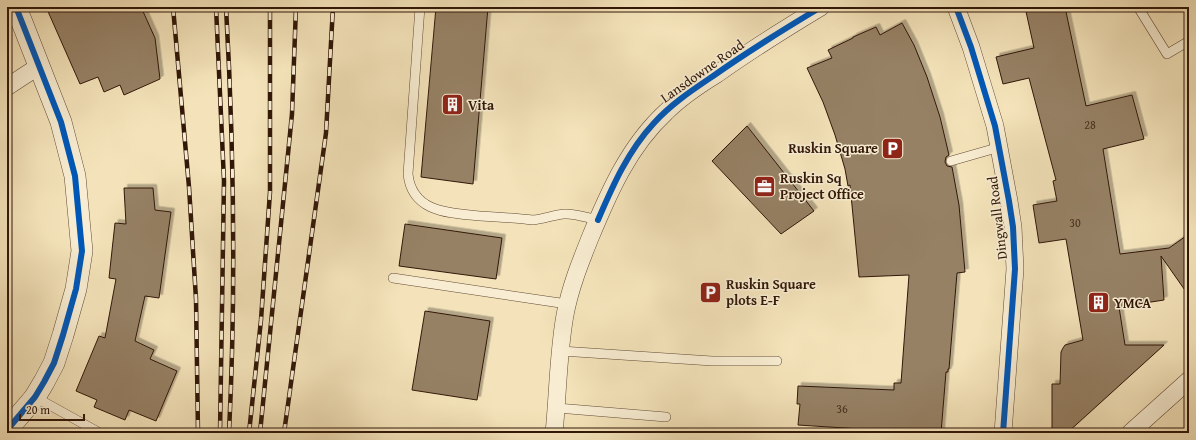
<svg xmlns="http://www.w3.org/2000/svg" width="1196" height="440" viewBox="0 0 1196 440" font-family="'Gentium Book Plus',serif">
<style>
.building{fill:#968165;stroke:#311708;filter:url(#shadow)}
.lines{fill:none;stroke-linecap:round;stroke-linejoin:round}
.service-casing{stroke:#624a34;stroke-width:10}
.minor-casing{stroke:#624a34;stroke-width:18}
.tertiary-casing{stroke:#624a34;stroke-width:22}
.service{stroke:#f8edd2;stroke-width:9}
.minor{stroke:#f8edd2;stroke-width:17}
.tertiary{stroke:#f8edd2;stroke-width:21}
.rail-casing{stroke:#311708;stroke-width:4.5}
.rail{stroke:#f8edd2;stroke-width:3;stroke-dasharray:9;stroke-linecap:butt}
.cycleway-casing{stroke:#f8edd2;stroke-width:8}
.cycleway{stroke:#0057b8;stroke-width:6}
.labels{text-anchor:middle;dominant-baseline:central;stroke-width:3;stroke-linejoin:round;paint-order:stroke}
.number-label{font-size:12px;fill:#4a321f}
.street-label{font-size:14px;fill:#311708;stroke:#f8edd2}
.poi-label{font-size:14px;font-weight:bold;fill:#311708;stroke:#f8edd2;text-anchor:start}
</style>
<defs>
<filter id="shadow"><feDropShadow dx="3.5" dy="-3.5" stdDeviation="0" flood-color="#0004"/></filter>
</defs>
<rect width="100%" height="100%" fill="#f4e3ba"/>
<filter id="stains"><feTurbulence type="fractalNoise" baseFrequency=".005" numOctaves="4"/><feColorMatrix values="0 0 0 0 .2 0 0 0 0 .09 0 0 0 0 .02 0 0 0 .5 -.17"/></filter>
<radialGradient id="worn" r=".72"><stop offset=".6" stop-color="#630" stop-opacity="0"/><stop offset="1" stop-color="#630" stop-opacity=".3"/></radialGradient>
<path class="building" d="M46,7H141L155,38L160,79L124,95L120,85L104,92L98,77L80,84Z
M436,7H488L473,184L421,177Z
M1025,7H1065L1086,106L1132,95L1144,139L1103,149L1120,254L1169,248L1189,234V296L1161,256L1164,300L1119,307L1125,345H1164L1067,433H1052V384H1060L1061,352L1063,348L1065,345L1083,340L1066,239L1039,243L1033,205L1057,201L1053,181L1056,180L1029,78L1003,84L996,57L1034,48Z
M902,23L914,45L927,77L940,117L949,155L946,157L945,162L947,166L952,167L959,205L965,272L957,273L949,369H948V372H946L941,433H892V431L798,425L800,404H797L798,386L894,390V383H901L909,275L859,277L850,185L848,186L845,169L835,135L823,102L807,68L832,58L828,50L853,38V37L876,27L880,35Z
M747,126L814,211L781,234L712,161Z
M124,188H153L155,210L171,212L159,298L145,296L135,341L154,350L150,359L177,371L156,421L129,410L125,420L94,407L97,400L76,391L99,336L105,338L116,279L109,278L115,223L126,224Z
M405,224L502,238L496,279L399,266Z
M425,311L490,321L477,400L412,390Z"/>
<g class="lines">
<defs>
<path id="service" d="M420,7L408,174C412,213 450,213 480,216C498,217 516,218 533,220C544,219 553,215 564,214C575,213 587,218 598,220
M1138,7L1167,54L1189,41
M951,161L1000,147
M393,278L567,304
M561,351L712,361H777
M35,397L100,433
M557,408L666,417"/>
<path id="minor" d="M956,7L971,47L995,126L1009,201L1013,227L1015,269L1003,433
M7,87L39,66
M554,433C558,394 558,354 565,315C570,288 580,263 590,238C609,192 629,146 666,112C681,97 699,85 717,74C751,50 786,28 821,7
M1130,433L1189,380"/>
<path id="tertiary" d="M7,430L35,397L44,382L54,363L63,335L76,289L82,251L75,176L61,122L16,7"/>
</defs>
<use href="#service" class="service-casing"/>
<use href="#minor" class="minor-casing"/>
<use href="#tertiary" class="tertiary-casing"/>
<use href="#service" class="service"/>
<use href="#minor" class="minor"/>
<use href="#tertiary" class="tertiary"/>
<defs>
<path id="rail" d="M173,7L189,187L196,299L198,433
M216,7L224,181L220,433
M226,7C234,149 236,291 229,433
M249,433L261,320L270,192V7
M260,433L292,114L296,7
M284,433L326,133L333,7"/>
</defs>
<use href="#rail" class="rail-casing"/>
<use href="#rail" class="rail"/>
<defs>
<path id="cycleway" d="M956,7L971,47L995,126L1009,201L1013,227L1015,269L1003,433
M598,220C613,185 628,151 654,123C672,103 694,89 716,74C750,50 786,28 821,7
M7,430L35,397L44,382L54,363L63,335L76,289L82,251L75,176L61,122L16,7"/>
</defs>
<use href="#cycleway" class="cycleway-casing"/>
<use href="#cycleway" class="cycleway"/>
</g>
<defs>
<symbol id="building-square" viewBox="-11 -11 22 22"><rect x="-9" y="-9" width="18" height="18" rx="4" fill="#8f2418" stroke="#f8edd2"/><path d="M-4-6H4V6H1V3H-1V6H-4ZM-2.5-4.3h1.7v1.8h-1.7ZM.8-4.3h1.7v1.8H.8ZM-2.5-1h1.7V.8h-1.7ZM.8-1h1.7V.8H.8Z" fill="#fff"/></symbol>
<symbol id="parking-square" viewBox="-11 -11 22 22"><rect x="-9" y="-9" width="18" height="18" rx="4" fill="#8f2418" stroke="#f8edd2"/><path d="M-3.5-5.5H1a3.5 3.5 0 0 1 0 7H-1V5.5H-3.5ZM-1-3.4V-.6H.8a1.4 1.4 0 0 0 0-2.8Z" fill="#fff"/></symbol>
<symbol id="office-square" viewBox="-11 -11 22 22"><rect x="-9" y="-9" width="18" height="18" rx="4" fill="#8f2418" stroke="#f8edd2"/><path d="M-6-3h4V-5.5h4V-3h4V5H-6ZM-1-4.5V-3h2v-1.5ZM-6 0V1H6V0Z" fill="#fff"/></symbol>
</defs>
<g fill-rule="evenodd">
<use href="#building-square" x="440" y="92" width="25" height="25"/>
<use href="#parking-square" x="880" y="136" width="25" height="25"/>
<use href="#office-square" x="752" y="174" width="25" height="25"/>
<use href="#parking-square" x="698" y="280" width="25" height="25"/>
<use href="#building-square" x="1086" y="290" width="25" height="25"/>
</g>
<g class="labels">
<g class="number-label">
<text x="1090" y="124">28</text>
<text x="1075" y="222">30</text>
<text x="842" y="408">36</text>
</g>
<g class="street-label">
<text transform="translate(702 71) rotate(-35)">Lansdowne Road</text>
<text transform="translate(997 218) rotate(-97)">Dingwall Road</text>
</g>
<g class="poi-label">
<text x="468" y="105">Vita</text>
<text x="878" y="148" text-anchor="end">Ruskin Square</text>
<text x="780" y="178">Ruskin Sq<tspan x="780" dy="16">Project Office</tspan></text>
<text x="726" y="284">Ruskin Square<tspan x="726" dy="16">plots E-F</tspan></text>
<text x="1114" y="303">YMCA</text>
</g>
</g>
<rect width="1196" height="440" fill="none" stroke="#f4e3ba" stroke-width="24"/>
<rect x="8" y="8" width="1180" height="424" fill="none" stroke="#311708" stroke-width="2"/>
<rect x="12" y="12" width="1172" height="416" fill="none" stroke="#311708"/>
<path d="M20 414v6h64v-6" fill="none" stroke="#311708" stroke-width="2"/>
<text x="26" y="414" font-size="12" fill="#311708" stroke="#f8edd2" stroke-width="3" paint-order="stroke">20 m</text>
<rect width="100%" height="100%" filter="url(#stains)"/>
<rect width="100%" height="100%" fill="url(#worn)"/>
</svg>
